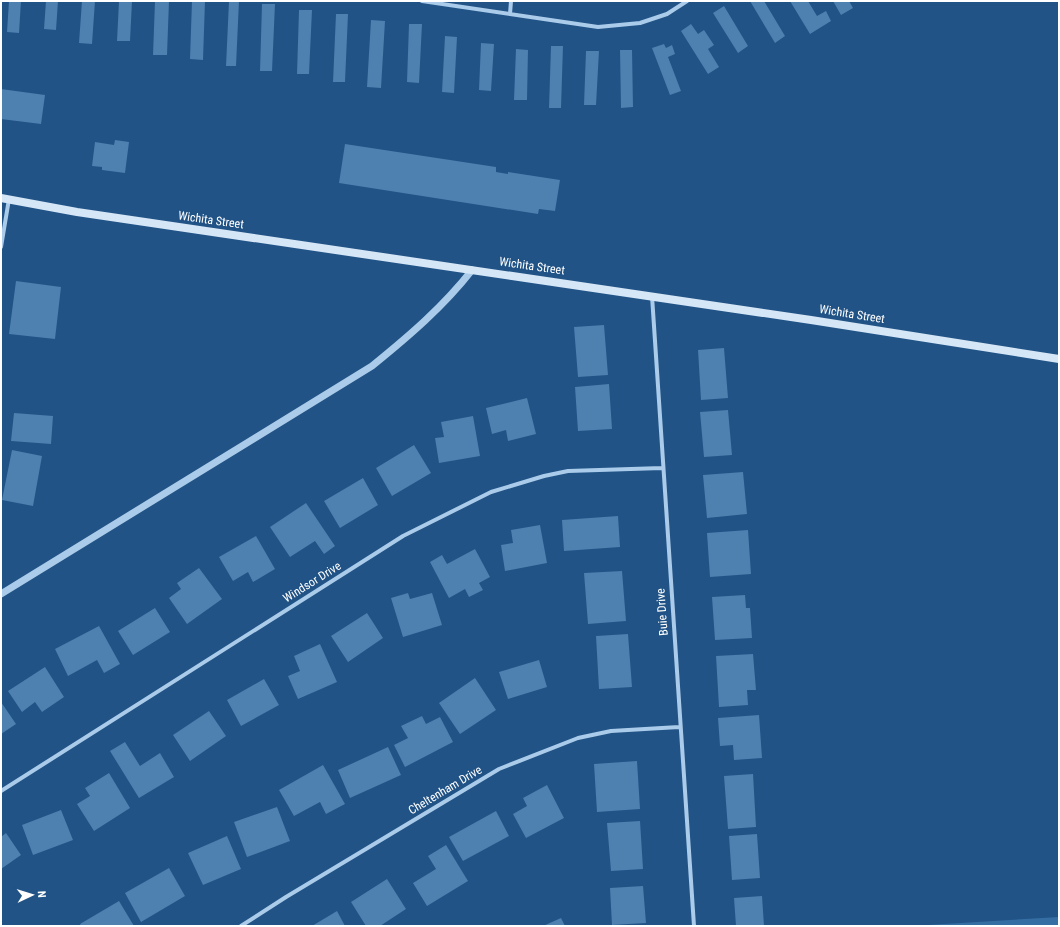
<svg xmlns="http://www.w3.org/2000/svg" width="1060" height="927" viewBox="0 0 1060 927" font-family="'Roboto Condensed',sans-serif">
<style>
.green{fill:#356ea3}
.building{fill:#4e80b0}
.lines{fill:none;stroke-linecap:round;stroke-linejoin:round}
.minor{stroke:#aacbe9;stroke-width:4}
.tertiary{stroke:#aacbe9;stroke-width:7}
.secondary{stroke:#d5e6f7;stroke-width:8}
.labels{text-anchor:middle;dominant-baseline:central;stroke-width:3;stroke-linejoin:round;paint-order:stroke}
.street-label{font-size:12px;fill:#fff;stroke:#215386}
</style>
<rect width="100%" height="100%" fill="#215386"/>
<path class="green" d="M1059,917V926H911Z"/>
<path class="building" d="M9,1H21L19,33L7,32Z
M46,1H58L56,30L44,29Z
M82,1H95L92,44L79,43Z
M119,1H132L130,41H117Z
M155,1H169L167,55H153Z
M192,1H205L203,60L190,59Z
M229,1H239L236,66H226Z
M750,1H764L785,36L775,43Z
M790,1H808L817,16L826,11L831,21L810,34Z
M833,1H849L853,8L841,15Z
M262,4H275L272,71H260Z
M724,6L748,46L738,53L713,13Z
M299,10H312L309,74H297Z
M336,14H348L345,82H333Z
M371,20L385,21L381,88L367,87Z
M409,24H422L419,83L407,82Z
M691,24L698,34L704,30L714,45L708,49L719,67L708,74L681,31Z
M445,36L457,37L454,93L442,92Z
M481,43L494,44L491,91L479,90Z
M664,44L666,48L672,45L675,54L668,57L681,91L670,95L652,48Z
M551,46H563L561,108H549Z
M516,49L528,50L527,100H514Z
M620,50H632L633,107L621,108Z
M586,51H599L596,105H584Z
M1,89L45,95L41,124L1,119Z
M115,140L129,142L125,173L102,170V167L92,166L95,142L114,145Z
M345,144L496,167V172L508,174V172L560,180L555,211L539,209L538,214L339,183Z
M16,281L61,287L55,339L9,334Z
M604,325L608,375L578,377L574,327Z
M724,348L728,398L701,400L698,350Z
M609,384L612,429L578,431L575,387Z
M527,398L536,434L508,441L506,430L492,434L486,408Z
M728,410L732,455L704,457L700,412Z
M14,413L53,416L51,444L11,441Z
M473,416L480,456L439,463L435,438L444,437L441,422Z
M414,445L431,473L392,496L376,468Z
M12,450L42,456L33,506L2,500Z
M743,472L747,514L707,518L703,475Z
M363,478L378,505L340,528L324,501Z
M306,503L335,546L324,554L315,541L290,557L270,527Z
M618,516L620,547L564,551L562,520Z
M540,525L547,563L505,571L501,545L513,543L511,530Z
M748,530L751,574L710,577L707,533Z
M256,536L275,569L253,582L248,572L233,581L219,557Z
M475,549L490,577L479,583L483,590L469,597L465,589L449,598L430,562L442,555L447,564Z
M199,568L222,599L187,624L169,598L181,589L177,583Z
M622,571L626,621L588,624L584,573Z
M408,593L410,599L432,593L442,625L403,637L391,598Z
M745,595L746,608H750L752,638L715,640L712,597Z
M155,608L170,632L133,655L118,631Z
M367,613L383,638L348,662L331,636Z
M99,626L120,664L104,673L97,660L68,676L55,649Z
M628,634L632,687L599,689L596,636Z
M320,644L337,682L298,699L288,676L300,671L294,656Z
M753,654L756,690H747L748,705L719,707L716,656Z
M539,660L547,687L508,699L499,672Z
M45,667L64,697L42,712L35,702L22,712L8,691Z
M475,678L496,710L460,734L439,703Z
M264,679L279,705L241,726L227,700Z
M1,702L16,724L1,734Z
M209,711L226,736L190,761L173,735Z
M759,715L762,758L734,760L733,745L720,746L718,718Z
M422,716L426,724L440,717L453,742L405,767L394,745L408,738L401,726Z
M125,742L140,766L160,753L174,777L139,798L110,751Z
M388,747L401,775L350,798L338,770Z
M637,761L640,809L597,812L594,764Z
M323,765L345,804L326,814L320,802L294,816L279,790Z
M109,773L130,808L94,831L77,804L90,796L85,788Z
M753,774L756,827L728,829L724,776Z
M547,785L564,818L526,838L513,814L527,806L523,798Z
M277,807L290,841L247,857L234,822Z
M61,810L73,840L33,855L22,825Z
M496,811L509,836L463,861L449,837Z
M640,821L643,869L611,871L607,823Z
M6,833L21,855L1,869V837Z
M757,834L760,878L732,880L729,836Z
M227,836L241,869L203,885L188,853Z
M446,845L468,881L427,906L413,883L436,869L428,856Z
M169,868L185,896L141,922L125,893Z
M387,879L406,909L380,926H366L351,902Z
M643,886L646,923L612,925L610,888Z
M762,896L764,926H736L734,898Z
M119,901L134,926H81L80,924Z
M337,911L345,926H312Z
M561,918L565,926H543Z"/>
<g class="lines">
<path class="minor" d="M422,1L598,27L640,23L667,14L687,1
M510,14L511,1
M1,247L9,199
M652,296L694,926
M1,791L403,536L491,492L544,476L568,471L662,468
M241,926L286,897L499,769L578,738L611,731L679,727"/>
<path class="tertiary" d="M1,594L372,366C409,336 443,307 472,270"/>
<path class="secondary" d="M1,198L77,212L811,320L1059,359"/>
</g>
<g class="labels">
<g class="street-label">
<text transform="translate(211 220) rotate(8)">Wichita Street</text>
<text transform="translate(532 266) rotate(8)">Wichita Street</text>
<text transform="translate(852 314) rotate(9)">Wichita Street</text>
<text transform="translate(312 582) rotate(-32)">Windsor Drive</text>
<text transform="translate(662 612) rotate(-94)">Buie Drive</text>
<text transform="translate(445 790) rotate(-31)">Cheltenham Drive</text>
</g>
</g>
<rect width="1060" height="927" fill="none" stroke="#ffffff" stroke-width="4"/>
<g transform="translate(32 895) rotate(86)" stroke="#215386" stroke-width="3" paint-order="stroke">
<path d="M0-3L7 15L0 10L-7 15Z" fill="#ffffff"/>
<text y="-6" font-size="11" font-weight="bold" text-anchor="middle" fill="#ffffff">N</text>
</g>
</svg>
